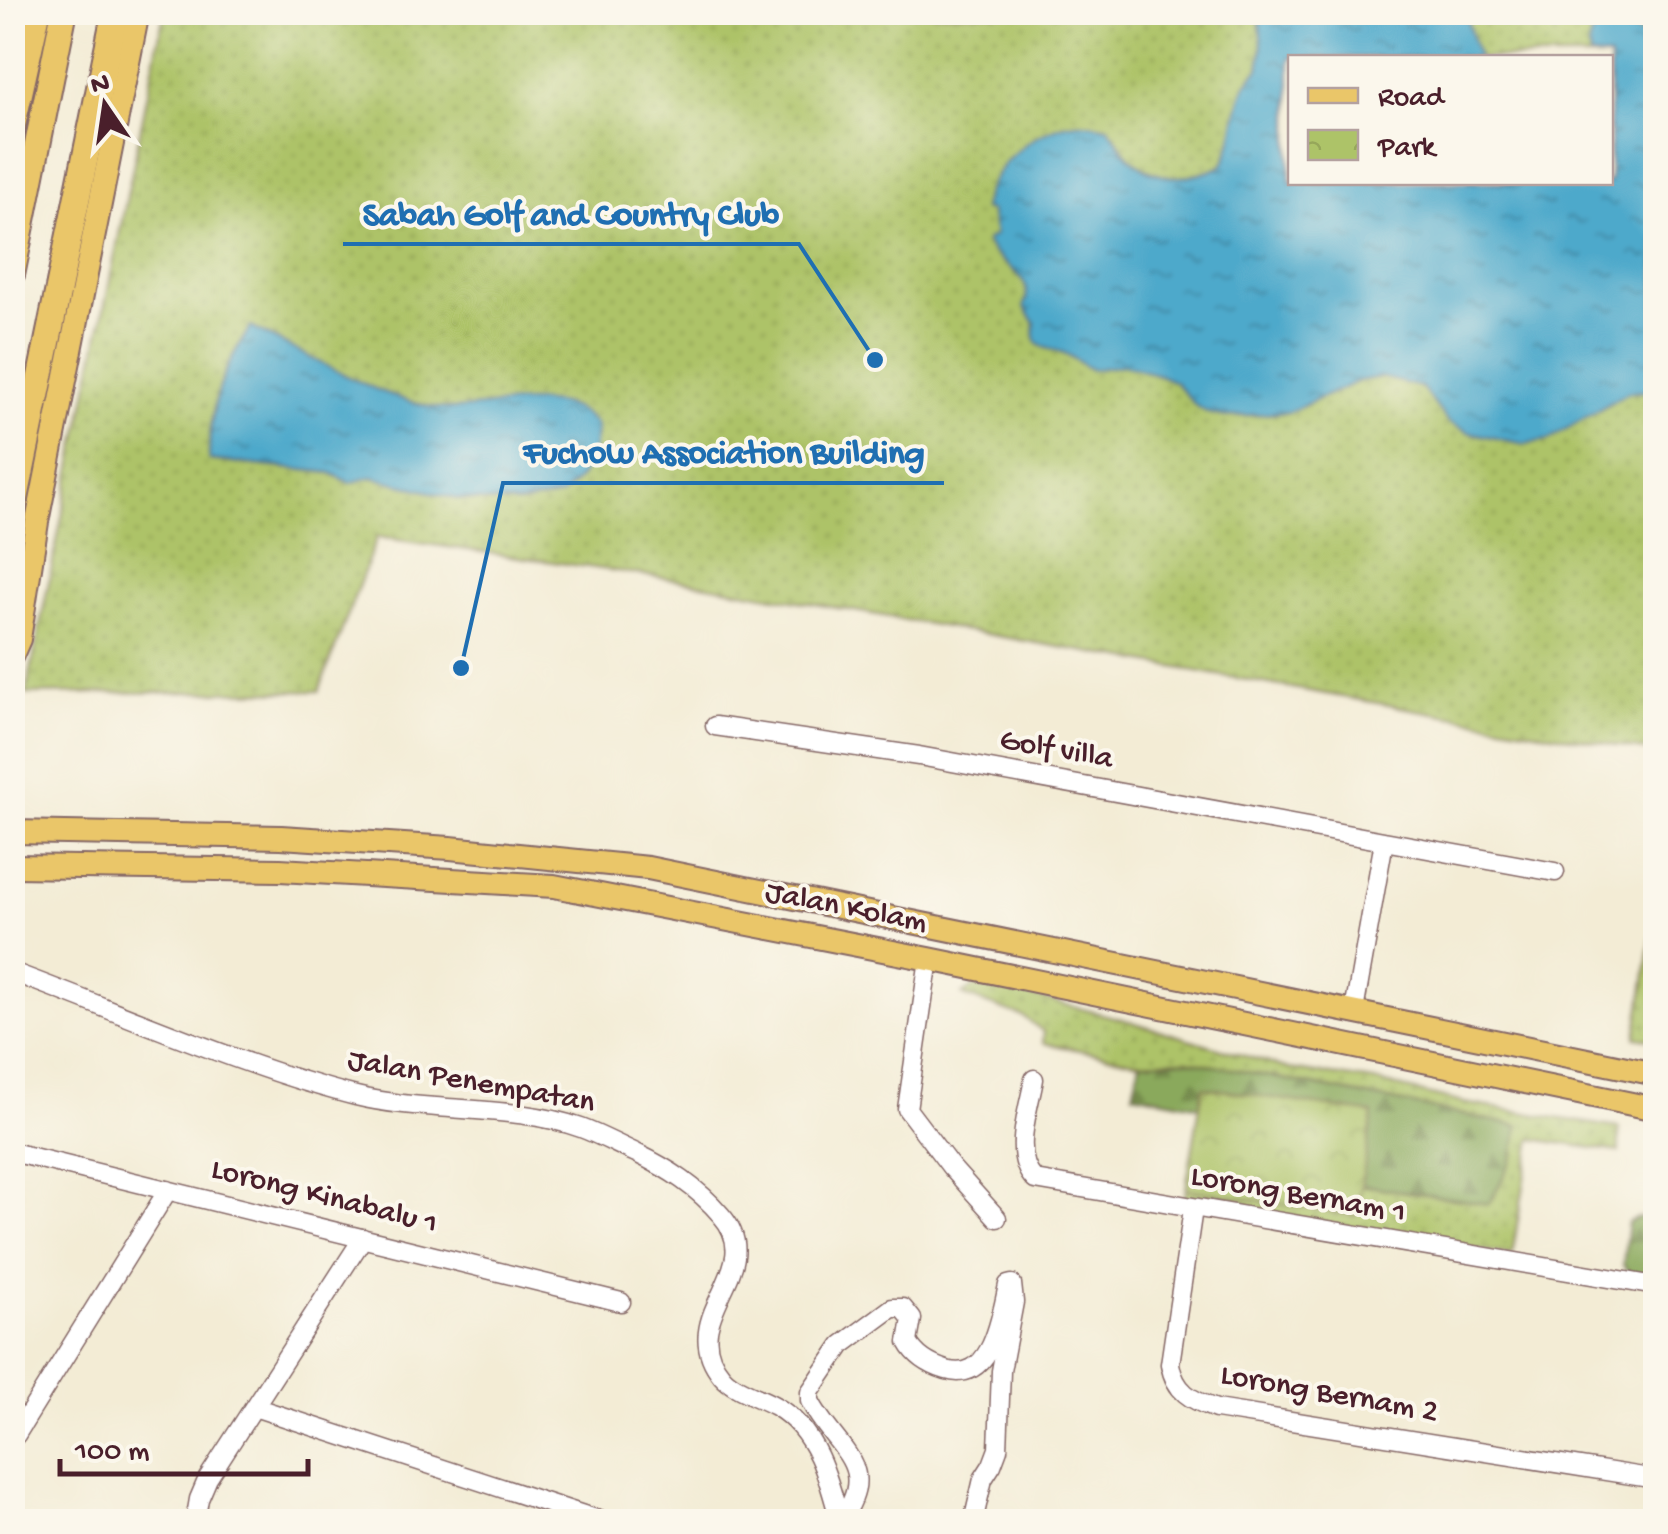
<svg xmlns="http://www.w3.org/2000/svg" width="1668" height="1534" viewBox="0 0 1668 1534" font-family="'Gochi Hand',sans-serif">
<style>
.grass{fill:url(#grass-dots);stroke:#7c714a;stroke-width:2.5;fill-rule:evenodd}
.forest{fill:url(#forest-firs);stroke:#6a6444;stroke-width:2.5}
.park{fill:url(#park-crowns);stroke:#7c714a;stroke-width:2.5}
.water{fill:url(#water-ripples);stroke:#4c647b;stroke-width:2.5}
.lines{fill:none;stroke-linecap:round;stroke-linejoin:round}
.minor-casing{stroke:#856766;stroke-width:21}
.major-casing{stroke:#856766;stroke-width:26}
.highway-casing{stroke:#856766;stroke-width:29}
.minor{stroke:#fff;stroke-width:18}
.major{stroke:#eac669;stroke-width:22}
.highway{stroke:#eac669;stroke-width:25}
.labels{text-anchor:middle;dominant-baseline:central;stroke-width:8;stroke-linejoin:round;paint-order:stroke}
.street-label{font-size:32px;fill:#4a1f2b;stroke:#fbf7ec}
.leader{fill:none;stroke:#1f6fb2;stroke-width:4}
.callout-dot{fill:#1f6fb2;stroke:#fbf7ec;stroke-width:4}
.callout-label{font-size:35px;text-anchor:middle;font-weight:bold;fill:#1f6fb2;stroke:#fbf7ec;stroke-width:8;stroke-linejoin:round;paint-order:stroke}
</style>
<defs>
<pattern id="grass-dots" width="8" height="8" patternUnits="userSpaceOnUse" patternTransform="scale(2.5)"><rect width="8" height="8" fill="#adc368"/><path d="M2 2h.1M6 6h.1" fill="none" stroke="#96a75a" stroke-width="1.8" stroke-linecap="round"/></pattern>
<pattern id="forest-firs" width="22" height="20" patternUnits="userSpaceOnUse" patternTransform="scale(2.5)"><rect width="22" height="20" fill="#8aa95c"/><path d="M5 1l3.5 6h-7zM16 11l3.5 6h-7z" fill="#73894c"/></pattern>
<pattern id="park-crowns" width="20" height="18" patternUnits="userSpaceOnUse" patternTransform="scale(2.5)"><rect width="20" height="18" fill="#adc368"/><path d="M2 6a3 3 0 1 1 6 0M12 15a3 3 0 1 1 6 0" fill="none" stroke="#96a75a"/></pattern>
<pattern id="water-ripples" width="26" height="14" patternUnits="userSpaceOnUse" patternTransform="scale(2.5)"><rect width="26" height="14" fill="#4da9cb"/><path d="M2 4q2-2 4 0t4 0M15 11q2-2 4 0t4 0" fill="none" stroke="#4289a5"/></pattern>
</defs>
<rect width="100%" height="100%" fill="#fbf7ec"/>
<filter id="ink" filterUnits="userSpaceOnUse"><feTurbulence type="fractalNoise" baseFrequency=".01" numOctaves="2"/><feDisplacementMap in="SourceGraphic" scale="20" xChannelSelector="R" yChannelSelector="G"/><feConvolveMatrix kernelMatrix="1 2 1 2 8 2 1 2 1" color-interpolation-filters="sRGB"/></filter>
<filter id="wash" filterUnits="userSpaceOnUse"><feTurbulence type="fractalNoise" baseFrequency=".0048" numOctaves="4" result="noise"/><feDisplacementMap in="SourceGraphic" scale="40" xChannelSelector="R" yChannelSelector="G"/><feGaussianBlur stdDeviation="2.25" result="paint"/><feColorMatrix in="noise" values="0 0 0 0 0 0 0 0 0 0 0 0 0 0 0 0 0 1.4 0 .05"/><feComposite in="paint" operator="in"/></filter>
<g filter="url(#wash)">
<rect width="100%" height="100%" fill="#f3ecd5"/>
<path class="grass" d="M164,13H1655V752L679,580L377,537L319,691L26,694ZM1290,58H1610V182H1290Z
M1655,916V1040L1636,1037Z
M974,986L1016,992L1122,1019L1289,1069L1374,1081L1464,1103L1619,1128V1152L1532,1139L1512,1255L1184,1201L1200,1106L1188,1060L1140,1062L1043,1043L1044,1032L1024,1017L962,995Z"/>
<path class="forest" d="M1187,1060L1519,1126L1512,1161L1489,1204L1353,1184L1200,1106L1133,1093L1140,1062Z
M1638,1217L1655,1220V1277L1630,1273L1623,1265L1628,1222Z"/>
<path class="park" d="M1203,1087L1373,1114L1356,1216L1186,1189Z"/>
<path class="water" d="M1259,13H1465L1478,57L1290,58V182H1610V58L1590,57C1590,52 1588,46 1589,41C1594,17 1627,25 1640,34L1655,29V391L1628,392L1548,440L1524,444L1468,432L1448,422L1421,387L1380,377L1359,381L1289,412L1225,417L1208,413L1195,405L1175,382L1159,375L1123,365L1092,370C1082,366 1074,357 1064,353C1045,346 1031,351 1035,323L1024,306C1038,273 996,267 986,241L995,235L990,211L983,209C988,167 1035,127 1076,123C1086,122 1097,125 1108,127C1116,137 1123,151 1132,159C1159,184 1191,180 1222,166C1240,134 1231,94 1259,69L1262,47Z
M251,327C307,354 390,406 450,409C494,411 566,382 597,427L591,460L580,478L561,496L518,504L458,499L372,477L350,483L331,473L209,460C208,410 222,367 251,327Z"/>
</g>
<g filter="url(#ink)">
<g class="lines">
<defs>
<path id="minor" d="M715,726L919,756L1384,841L1354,1011
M1384,841L1555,872
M929,959L907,1109L951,1167L997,1218
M12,972C123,1013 242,1067 356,1096C424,1113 516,1104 581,1128C600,1135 618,1145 636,1153C669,1169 697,1187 721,1215C771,1271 672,1315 722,1376C734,1390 759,1397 775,1406C816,1429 829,1479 840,1522
M1034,1079C1029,1109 1011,1156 1035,1180L1656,1286
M12,1152L621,1302
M1193,1209L1170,1364C1175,1392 1191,1400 1216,1409L1656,1479
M254,1407L605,1522
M16,1435L168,1190
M840,1521C882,1465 834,1449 810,1401V1392L842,1345L892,1308H903L912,1319L908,1342C916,1357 930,1365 946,1370C992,1384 1001,1316 1008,1285L1012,1284L1014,1302L1001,1371L998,1449L992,1465L983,1479L973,1522
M195,1522L199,1499L208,1478L363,1238"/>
<path id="major" d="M12,134L39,12
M12,655L19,639L37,522L138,12
M12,832L281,837L450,848L648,868L1656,1074
M12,866L280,870L554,886L929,959L1656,1109"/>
<path id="highway" d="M12,273L64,12
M12,516L115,12"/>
</defs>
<use href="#minor" class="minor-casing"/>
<use href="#major" class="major-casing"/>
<use href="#highway" class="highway-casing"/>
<use href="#minor" class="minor"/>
<use href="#major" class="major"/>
<use href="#highway" class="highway"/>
</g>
</g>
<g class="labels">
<g class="street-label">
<text transform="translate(1056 751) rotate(10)">Golf villa</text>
<text transform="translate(846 909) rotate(11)">Jalan Kolam</text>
<text transform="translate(471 1083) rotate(10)">Jalan Penempatan</text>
<text transform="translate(1298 1196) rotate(10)">Lorong Bernam 1</text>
<text transform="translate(324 1198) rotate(14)">Lorong Kinabalu 1</text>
<text transform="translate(1329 1395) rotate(10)">Lorong Bernam 2</text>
</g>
</g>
<path class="leader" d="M875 360L799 244H343M461 668L503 483H944"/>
<g class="callout-dot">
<circle cx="875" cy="360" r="10"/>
<circle cx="461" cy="668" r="10"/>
</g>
<g class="callout-label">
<text x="571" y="224">Sabah Golf and Country Club</text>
<text x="724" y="462">Fuchow Association Building</text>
</g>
<rect width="1668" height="1534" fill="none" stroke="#fbf7ec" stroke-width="50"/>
<rect x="1288" y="55" width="325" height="130" fill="#fbf7ec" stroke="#b4a19f" stroke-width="2.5"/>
<rect x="1308" y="88" width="50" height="15" fill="#eac669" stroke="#b4a19f" stroke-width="2.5"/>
<text x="1378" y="105" font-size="30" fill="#4a1f2b">Road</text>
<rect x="1308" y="130" width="50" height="30" fill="url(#park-crowns)" stroke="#b4a19f" stroke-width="2.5"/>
<text x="1378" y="155" font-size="30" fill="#4a1f2b">Park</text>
<g transform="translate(105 105) rotate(347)" stroke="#fbf7ec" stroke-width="8" paint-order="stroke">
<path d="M0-8L18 38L0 25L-18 38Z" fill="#4a1f2b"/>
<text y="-15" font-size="28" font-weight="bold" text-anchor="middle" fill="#4a1f2b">N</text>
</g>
<path d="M60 1459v15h248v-15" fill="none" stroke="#4a1f2b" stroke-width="5"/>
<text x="75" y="1459" font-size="30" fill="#4a1f2b" stroke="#fbf7ec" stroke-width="8" paint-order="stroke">100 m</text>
</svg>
